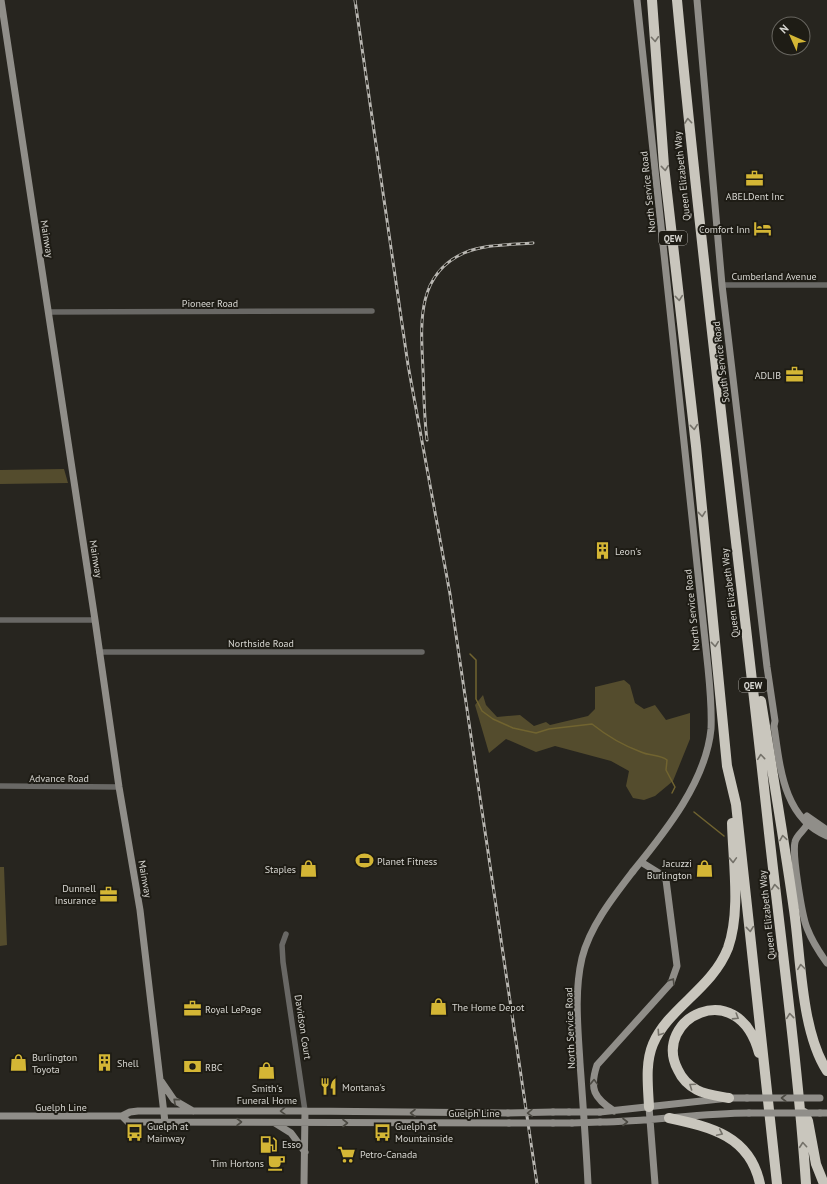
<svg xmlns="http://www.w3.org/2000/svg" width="827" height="1184" viewBox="0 0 827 1184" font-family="'PT Sans',sans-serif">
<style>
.green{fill:#544c2d}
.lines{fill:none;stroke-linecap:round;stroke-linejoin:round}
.stream{stroke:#716430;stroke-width:1.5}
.street{stroke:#696865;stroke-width:5.5}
.secondary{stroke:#908e89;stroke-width:7}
.highway{stroke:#c9c6bd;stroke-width:10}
.rail-casing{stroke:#b8b6b1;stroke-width:3}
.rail{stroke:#1e1c15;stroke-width:1.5;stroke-dasharray:4.5;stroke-linecap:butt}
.secondary-bridge{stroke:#908e89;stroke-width:7}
.oneway{stroke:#747169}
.oneway2{stroke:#4c4a43}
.labels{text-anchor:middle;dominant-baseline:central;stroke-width:4;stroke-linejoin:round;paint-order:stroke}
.shield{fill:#1e1c15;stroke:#a09e99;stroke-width:1}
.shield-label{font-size:9px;font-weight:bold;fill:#d7d6d1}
.street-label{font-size:10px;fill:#d7d6d1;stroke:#1e1c15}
.poi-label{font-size:10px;fill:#d7d6d1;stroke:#1e1c15;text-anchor:start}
</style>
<rect width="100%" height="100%" fill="#27251f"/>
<path class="green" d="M64,469L68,483L0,484V470Z
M624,680L630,685L635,703L644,709L655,705L666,720L690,713V739L673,781L655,796L644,800L633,798L626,786L629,771L611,761L555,746L536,752L506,739L489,753L475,705L483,695L486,705L497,717L520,715L534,726L546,722L550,725L588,716L595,709V687Z
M0,867H4L7,945L0,946Z"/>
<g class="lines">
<path class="stream" d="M470,654L476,660V699L482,711L493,719L513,728L536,733L549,729L592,724C607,736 622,745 641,752C649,756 660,754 667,760L666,770L675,787L672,793
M694,812L724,836"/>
<path class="street" d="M722,285H827
M48,312L372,311
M0,620H95
M99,652H422
M0,786L119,787
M286,934L282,945L283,962L305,1111"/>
<path class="secondary" d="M1,0L95,620L119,787L140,910L165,1122
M697,0L722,285L767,667L775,721L774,726C780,766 783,818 827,836
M807,816L827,830
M809,819C808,829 797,833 795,842C792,854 802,916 807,928C812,941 819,952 827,963
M161,1081L174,1100L193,1111
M649,1107L655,1184
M614,1111C594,1098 589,1089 597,1065L671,983L677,966L666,880L662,875L641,862
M553,1112H569
M600,1112L729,1098H747
M820,1113H827
M0,1116H122L130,1112L138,1111H305L508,1113
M122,1116L128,1122L509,1123
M600,1122C650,1122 698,1113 749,1113
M275,1123L291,1133L305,1152
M553,1123H572
M304,1184L305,1111
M588,1184C586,1144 583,1104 580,1063C578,1029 574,992 582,958C590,926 614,896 634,870C666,831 706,781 711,729C712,709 710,688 708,668L637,0"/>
<path class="highway" d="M652,0L664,166L696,446L727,766L736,804L777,1184
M677,0C703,278 739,555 769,833C782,950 798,1067 806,1184
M761,701C772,770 784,840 794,910C801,958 801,1031 827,1071
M729,1098C718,1096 706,1095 697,1090C688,1085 682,1079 678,1070C651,1019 738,974 759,1053
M649,1107C648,1086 645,1063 653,1044C668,1008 712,989 728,948C741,911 733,862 732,823
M804,1113L808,1121L816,1164L824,1184
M669,1118C711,1127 750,1136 760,1184"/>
<defs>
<path id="rail" d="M355,0L408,365L450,594L537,1184
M427,440C424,417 424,394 423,370C421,326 415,275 464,253C485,244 510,245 533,243"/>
</defs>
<use href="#rail" class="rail-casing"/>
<use href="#rail" class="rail"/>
<path class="secondary-bridge" d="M747,1098H820
M569,1112H600
M508,1113L553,1112
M749,1113H820
M509,1123H553
M572,1123L600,1122"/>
</g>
<defs><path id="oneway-chevron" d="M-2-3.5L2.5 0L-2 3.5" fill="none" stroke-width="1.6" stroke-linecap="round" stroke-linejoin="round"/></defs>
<g class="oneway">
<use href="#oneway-chevron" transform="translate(655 39) rotate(86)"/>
<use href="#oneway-chevron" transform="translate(688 121) rotate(-95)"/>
<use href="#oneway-chevron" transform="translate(665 168) rotate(84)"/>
<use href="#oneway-chevron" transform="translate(679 298) rotate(84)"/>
<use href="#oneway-chevron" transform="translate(694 427) rotate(84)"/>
<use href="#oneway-chevron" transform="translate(702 514) rotate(84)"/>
<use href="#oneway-chevron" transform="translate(715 644) rotate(84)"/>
<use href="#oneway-chevron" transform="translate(761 757) rotate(-96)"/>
<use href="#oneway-chevron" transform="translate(783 838) rotate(-99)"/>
<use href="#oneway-chevron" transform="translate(733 860) rotate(88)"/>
<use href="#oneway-chevron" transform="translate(775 887) rotate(-96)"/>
<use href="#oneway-chevron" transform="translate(750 929) rotate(84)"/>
<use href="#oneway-chevron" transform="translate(801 967) rotate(-97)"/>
<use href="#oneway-chevron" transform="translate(790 1016) rotate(-96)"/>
<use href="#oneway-chevron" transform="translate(736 1017) rotate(32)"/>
<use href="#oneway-chevron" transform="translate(660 1033) rotate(124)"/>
<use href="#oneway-chevron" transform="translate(692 1086) rotate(-145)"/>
<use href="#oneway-chevron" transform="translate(720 1133) rotate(25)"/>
<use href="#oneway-chevron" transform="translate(803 1145) rotate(-95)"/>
</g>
<g class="oneway2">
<use href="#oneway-chevron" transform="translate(672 981) rotate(-58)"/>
<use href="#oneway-chevron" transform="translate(594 1082) rotate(-88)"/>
<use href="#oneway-chevron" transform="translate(784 1098) rotate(-180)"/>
<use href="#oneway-chevron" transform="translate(176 1101) rotate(-140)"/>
<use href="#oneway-chevron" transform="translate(283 1111) rotate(179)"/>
<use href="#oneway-chevron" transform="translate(413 1113) rotate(-180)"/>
<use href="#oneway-chevron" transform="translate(530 1113) rotate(179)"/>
<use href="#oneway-chevron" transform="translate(239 1122)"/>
<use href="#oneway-chevron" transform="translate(625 1122)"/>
<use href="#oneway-chevron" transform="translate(345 1123)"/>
</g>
<defs>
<symbol id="office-bare" viewBox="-9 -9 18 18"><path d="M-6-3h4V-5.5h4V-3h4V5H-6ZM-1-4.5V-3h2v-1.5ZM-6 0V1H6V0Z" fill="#d4b635" stroke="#1e1c15" stroke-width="2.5" paint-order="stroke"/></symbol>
<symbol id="hotel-bare" viewBox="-9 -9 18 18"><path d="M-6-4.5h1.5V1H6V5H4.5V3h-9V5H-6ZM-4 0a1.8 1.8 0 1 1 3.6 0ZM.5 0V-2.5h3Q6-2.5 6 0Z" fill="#d4b635" stroke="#1e1c15" stroke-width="2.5" paint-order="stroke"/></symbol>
<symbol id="building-bare" viewBox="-9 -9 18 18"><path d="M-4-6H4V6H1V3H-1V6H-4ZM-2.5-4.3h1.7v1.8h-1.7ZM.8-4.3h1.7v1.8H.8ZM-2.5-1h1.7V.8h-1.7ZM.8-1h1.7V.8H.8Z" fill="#d4b635" stroke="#1e1c15" stroke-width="2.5" paint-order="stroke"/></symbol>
<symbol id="stadium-bare" viewBox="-9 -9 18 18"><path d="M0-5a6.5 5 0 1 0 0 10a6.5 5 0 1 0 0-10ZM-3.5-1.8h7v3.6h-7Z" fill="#d4b635" stroke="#1e1c15" stroke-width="2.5" paint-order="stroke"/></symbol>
<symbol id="shop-bare" viewBox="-9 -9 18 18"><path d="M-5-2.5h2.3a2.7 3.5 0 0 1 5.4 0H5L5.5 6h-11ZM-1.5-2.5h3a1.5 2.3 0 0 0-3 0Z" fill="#d4b635" stroke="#1e1c15" stroke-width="2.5" paint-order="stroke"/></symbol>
<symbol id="bank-bare" viewBox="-9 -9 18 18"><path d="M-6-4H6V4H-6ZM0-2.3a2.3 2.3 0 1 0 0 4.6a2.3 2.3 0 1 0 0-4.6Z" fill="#d4b635" stroke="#1e1c15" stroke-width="2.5" paint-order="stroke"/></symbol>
<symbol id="restaurant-bare" viewBox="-9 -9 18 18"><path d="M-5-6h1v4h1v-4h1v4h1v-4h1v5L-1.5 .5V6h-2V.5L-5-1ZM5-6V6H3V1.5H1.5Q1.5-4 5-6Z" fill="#d4b635" stroke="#1e1c15" stroke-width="2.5" paint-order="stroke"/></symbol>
<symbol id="bus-bare" viewBox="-9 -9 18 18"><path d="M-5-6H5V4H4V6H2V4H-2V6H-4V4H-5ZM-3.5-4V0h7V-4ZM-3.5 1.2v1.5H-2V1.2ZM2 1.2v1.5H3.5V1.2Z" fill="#d4b635" stroke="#1e1c15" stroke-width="2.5" paint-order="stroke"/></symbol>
<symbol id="fuel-bare" viewBox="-9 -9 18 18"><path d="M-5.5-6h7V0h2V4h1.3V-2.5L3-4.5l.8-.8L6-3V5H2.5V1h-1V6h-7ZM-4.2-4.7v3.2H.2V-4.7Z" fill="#d4b635" stroke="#1e1c15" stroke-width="2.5" paint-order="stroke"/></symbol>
<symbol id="supermarket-bare" viewBox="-9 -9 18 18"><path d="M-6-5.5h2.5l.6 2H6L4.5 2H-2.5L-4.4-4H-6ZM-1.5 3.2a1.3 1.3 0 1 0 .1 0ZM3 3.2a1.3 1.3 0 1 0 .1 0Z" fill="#d4b635" stroke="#1e1c15" stroke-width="2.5" paint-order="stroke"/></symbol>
<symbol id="cafe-bare" viewBox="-9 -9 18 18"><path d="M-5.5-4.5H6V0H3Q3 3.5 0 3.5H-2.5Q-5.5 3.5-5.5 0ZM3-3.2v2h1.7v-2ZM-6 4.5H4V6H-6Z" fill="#d4b635" stroke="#1e1c15" stroke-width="2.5" paint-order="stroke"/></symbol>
</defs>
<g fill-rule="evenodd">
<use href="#office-bare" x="742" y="166" width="25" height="25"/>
<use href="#hotel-bare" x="750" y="216" width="25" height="25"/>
<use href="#office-bare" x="782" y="362" width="25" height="25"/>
<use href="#building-bare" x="590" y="538" width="25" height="25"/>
<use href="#stadium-bare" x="352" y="848" width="25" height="25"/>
<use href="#shop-bare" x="296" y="856" width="25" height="25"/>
<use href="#shop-bare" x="692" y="856" width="25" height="25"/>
<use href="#office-bare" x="96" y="882" width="25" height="25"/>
<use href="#shop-bare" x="426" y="994" width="25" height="25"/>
<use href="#office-bare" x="180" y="996" width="25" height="25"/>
<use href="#shop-bare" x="6" y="1050" width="25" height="25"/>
<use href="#building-bare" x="92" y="1050" width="25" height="25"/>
<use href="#bank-bare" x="180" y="1054" width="25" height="25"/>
<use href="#shop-bare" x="254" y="1058" width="25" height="25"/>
<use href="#restaurant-bare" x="316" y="1074" width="25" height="25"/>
<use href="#bus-bare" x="122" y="1120" width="25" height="25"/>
<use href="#bus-bare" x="370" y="1120" width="25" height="25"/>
<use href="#fuel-bare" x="256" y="1132" width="25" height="25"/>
<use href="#supermarket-bare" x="334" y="1142" width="25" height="25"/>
<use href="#cafe-bare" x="264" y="1150" width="25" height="25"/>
</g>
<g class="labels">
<g class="shield">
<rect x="659" y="231" width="28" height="14" rx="3"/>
<rect x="739" y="678" width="28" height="14" rx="3"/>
</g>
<g class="shield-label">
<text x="673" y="238">QEW</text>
<text x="753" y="685">QEW</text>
</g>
<g class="street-label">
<text transform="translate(682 176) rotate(-96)">Queen Elizabeth Way</text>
<text transform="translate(648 192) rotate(-96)">North Service Road</text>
<text transform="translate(47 239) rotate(81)">Mainway</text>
<text x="774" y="276">Cumberland Avenue</text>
<text x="210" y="303">Pioneer Road</text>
<text transform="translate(721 362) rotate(-97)">South Service Road</text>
<text transform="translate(96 559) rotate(81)">Mainway</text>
<text transform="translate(730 593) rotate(-97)">Queen Elizabeth Way</text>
<text transform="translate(692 610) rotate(-96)">North Service Road</text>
<text x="261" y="643">Northside Road</text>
<text x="59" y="778">Advance Road</text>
<text transform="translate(145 879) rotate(80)">Mainway</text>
<text transform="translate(767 915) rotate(-96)">Queen Elizabeth Way</text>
<text transform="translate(303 1027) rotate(81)">Davidson Court</text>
<text transform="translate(570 1028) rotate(-92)">North Service Road</text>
<text x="61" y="1107">Guelph Line</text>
<text x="474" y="1113">Guelph Line</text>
</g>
<g class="poi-label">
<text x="755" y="196" text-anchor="middle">ABELDent Inc</text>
<text x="750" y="229" text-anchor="end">Comfort Inn</text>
<text x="781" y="375" text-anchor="end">ADLIB</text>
<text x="615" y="551">Leon's</text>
<text x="377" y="861">Planet Fitness</text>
<text x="692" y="863" text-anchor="end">Jacuzzi<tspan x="692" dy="12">Burlington</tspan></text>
<text x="296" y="869" text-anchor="end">Staples</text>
<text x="96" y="888" text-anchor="end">Dunnell<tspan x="96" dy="12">Insurance</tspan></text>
<text x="452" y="1007">The Home Depot</text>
<text x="205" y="1009">Royal LePage</text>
<text x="32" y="1057">Burlington<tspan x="32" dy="12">Toyota</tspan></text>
<text x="117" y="1063">Shell</text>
<text x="205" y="1067">RBC</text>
<text x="342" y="1087">Montana's</text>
<text x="267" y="1088" text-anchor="middle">Smith's<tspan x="267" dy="12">Funeral Home</tspan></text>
<text x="147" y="1126">Guelph at<tspan x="147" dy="12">Mainway</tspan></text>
<text x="395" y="1126">Guelph at<tspan x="395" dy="12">Mountainside</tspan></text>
<text x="282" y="1144">Esso</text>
<text x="360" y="1154">Petro-Canada</text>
<text x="264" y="1163" text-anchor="end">Tim Hortons</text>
</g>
</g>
<g transform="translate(791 36) rotate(315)"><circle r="19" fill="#1e1c15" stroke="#686660"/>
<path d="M0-3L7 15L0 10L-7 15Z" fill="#d4b635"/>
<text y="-6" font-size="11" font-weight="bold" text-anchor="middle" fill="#d7d6d1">N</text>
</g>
</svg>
